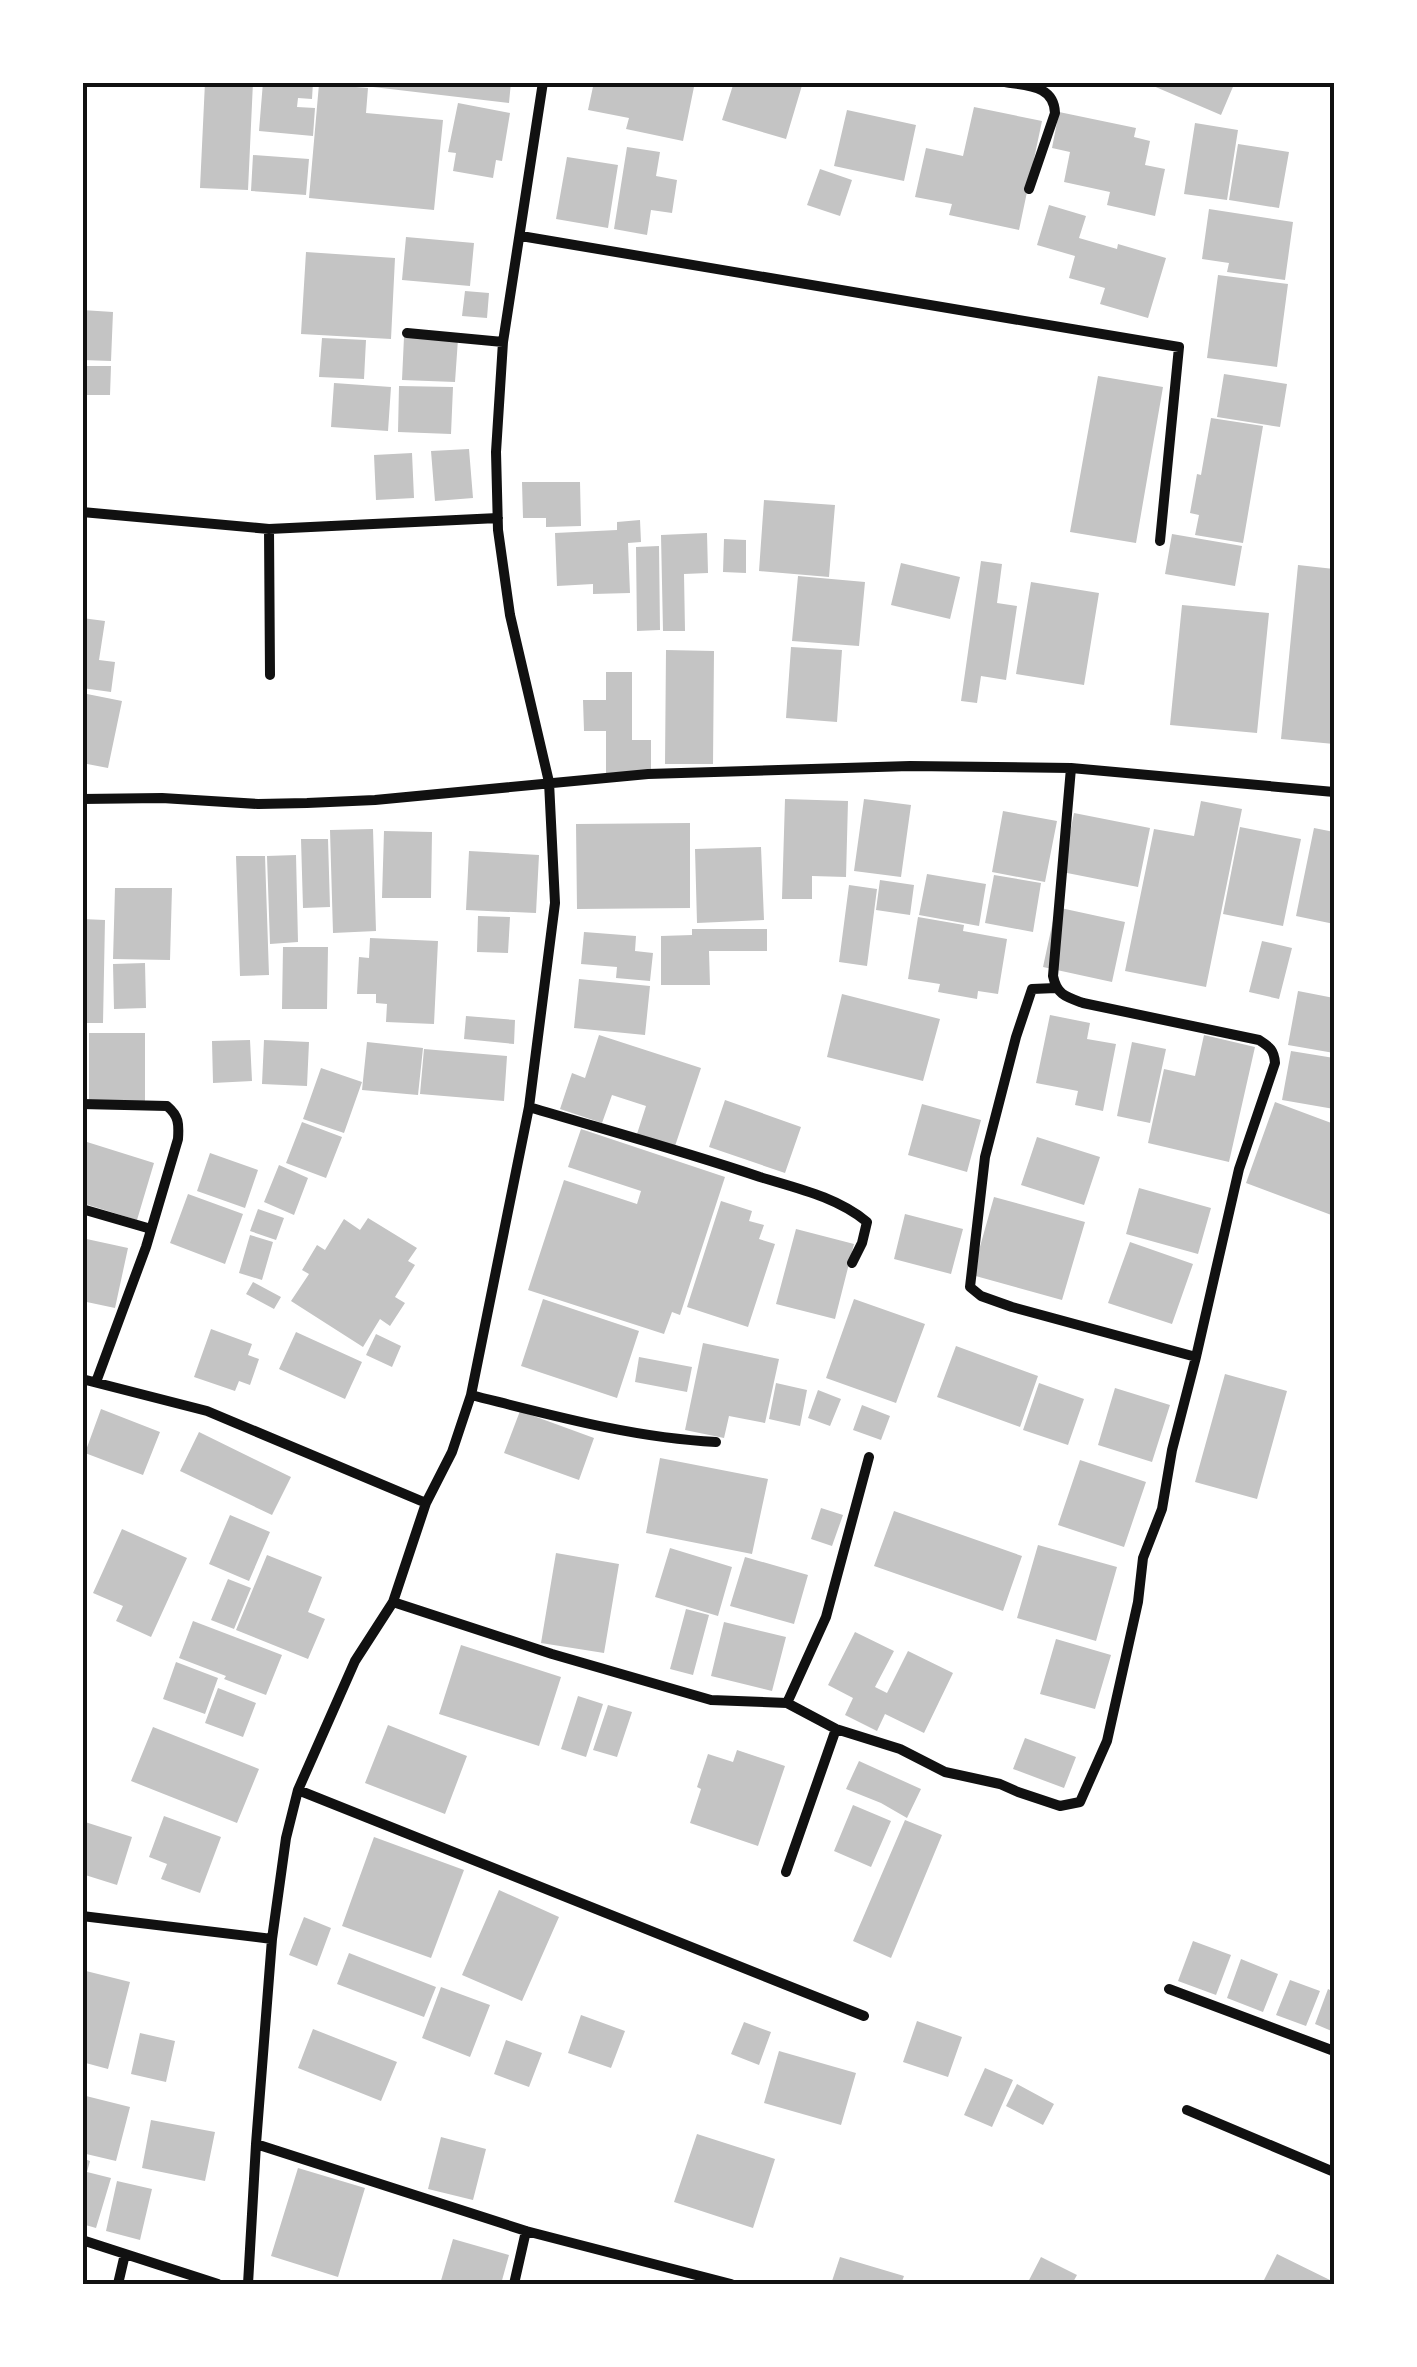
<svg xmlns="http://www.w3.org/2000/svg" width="1417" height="2367" viewBox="0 0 1417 2367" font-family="Montserrat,sans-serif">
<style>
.building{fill:#c4c4c4}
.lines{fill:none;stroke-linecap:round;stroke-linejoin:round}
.minor{stroke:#111;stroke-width:10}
.neatline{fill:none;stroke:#111;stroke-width:4}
</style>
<rect width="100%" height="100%" fill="#fff"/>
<path class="building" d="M205,82H253L248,190L200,188Z
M263,82H313L312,99L298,98L297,107L315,108L313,136L259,131Z
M357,82H511L509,103L356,85Z
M594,82H695L683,141L626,129L629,118L588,110Z
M734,82H803L786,139L722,120Z
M1144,82H1235L1221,115Z
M319,84L368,88L366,113L443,120L434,210L309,198Z
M458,103L510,113L502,161L496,160L493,178L453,171L456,153L448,152Z
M974,107L1042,121L1019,230L949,215L952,204L915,197L926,148L963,156Z
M847,110L916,125L904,181L834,166Z
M1059,112L1136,128L1134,137L1150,141L1145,165L1165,169L1155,216L1107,205L1110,192L1064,182L1070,152L1052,148Z
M1195,123L1238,130L1227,200L1184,194Z
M1238,144L1289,152L1279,208L1229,200Z
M627,147L660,152L656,176L677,180L672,213L651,210L647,235L614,229Z
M253,155L309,159L306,195L251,191Z
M567,157L618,165L608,228L556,219Z
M820,169L852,180L840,216L807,205Z
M1049,205L1086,216L1079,238L1117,249L1118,244L1166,258L1148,318L1100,304L1105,288L1069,278L1075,256L1037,245Z
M1209,209L1293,222L1285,280L1227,272L1229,263L1202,259Z
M406,237L474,243L470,286L402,280Z
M306,252L395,258L391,339L301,334Z
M1218,275L1288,284L1277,367L1207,358Z
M465,291L489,293L487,318L462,316Z
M82,310L113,312L111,361L82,360Z
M404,337L458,339L455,382L402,380Z
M322,338L366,340L364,379L319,377Z
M82,366H111L110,395H82Z
M1224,374L1287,384L1280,427L1217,417Z
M1098,376L1163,387L1136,543L1070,532Z
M334,383L391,387L388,431L331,427Z
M399,386L453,387L451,434L398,432Z
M1211,418L1263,426L1243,543L1195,535L1199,515L1190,513L1197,474L1201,475Z
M469,449L473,498L435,501L431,451Z
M412,453L414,498L376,500L374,455Z
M522,482H580L581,526L546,527V518H523Z
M764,500L835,505L829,577L759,571Z
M640,520L641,542L628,543L630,593L593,594V584L557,586L555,533L617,530V522Z
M707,533L708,573L684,574L685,631H663L661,535Z
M1172,534L1242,546L1235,586L1165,574Z
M724,539L746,540V573L723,572Z
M659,546L660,630L637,631L636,547Z
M981,561L1002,564L997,603L1017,606L1006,680L981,676L977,703L961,701Z
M901,563L960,577L950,619L891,605Z
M1298,565L1334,569V744L1281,739Z
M798,576L865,582L859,646L792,641Z
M1031,582L1099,593L1084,685L1016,674Z
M1182,605L1269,613L1257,733L1170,725Z
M82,618L105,621L99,660L115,662L111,692L82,688Z
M791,647L842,650L837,722L786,718Z
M666,650L714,651L713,764H665Z
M606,672H632V740H651V772L606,773V731H584L583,700H606Z
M82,693L122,701L108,768L82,763Z
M785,799L848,801L846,877L812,876V899H782Z
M864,799L911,805L901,877L854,871Z
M1201,801L1242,809L1206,987L1125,971L1154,829L1194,836Z
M1003,811L1057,821L1045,882L992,872Z
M1074,813L1150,828L1138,887L1062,872Z
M690,823V908L577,909L576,824Z
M1240,827L1301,839L1283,926L1223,914Z
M1314,828L1334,832V924L1296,916Z
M373,829L376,931L333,933L330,830Z
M384,831L432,832L431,898H382Z
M301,839H328L330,907L303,908Z
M761,847L764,920L697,923L695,849Z
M469,851L539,855L536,913L466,910Z
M296,855L298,942L270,944L267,856Z
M236,856H265L269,975L240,976Z
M927,874L986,884L979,926L919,915Z
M994,875L1041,883L1033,932L985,923Z
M880,880L914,885L910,915L876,910Z
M849,885L877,889L867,966L839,962Z
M115,888H172L170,960L113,959Z
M1056,907L1125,922L1112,982L1043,967Z
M478,916L510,917L508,953L477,952Z
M918,917L964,925L963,931L1007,939L998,994L978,991L977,999L938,992L940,984L908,979Z
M82,919L105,920L103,1023H82Z
M692,929H767V951H709L710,985H661V936L692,935Z
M584,932L636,936L635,951L653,953L650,981L616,978L617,967L581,964Z
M370,938L438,941L434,1024L386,1022L387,1004L376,1003V994H357L359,957L369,958Z
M1262,941L1292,948L1279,999L1249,992Z
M283,947H328L327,1009H282Z
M145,963L146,1008L114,1009L113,964Z
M579,979L650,986L645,1035L574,1028Z
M1298,991L1334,998V1053L1288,1045Z
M842,994L940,1019L923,1081L827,1057Z
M1050,1015L1090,1023L1087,1039L1116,1044L1103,1111L1075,1105L1078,1091L1036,1083Z
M466,1016L515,1020L514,1044L464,1039Z
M89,1033H145V1101L89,1102Z
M599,1035L701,1068L675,1146L637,1134L646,1106L612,1095L602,1123L560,1109L572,1073L585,1078Z
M1204,1035L1255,1047L1229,1162L1148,1143L1164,1069L1195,1076Z
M250,1040L252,1081L213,1083L212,1041Z
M264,1040L309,1042L307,1086L262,1084Z
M367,1042L423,1048L418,1095L362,1090Z
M1132,1042L1166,1049L1150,1123L1117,1116Z
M424,1049L507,1056L504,1101L420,1094Z
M1291,1051L1334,1058V1109L1282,1100Z
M321,1068L362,1082L344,1133L303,1119Z
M725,1100L801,1127L785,1173L709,1147Z
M1275,1102L1334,1124V1216L1246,1183Z
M922,1104L981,1120L967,1172L908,1155Z
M302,1122L342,1137L326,1178L286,1163Z
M581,1129L725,1177L680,1315L672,1312L664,1334L528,1290L564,1180L637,1204L641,1191L568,1167Z
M1037,1137L1100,1157L1084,1205L1021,1185Z
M87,1142L154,1163L137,1220L82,1203V1158Z
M210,1153L258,1170L245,1208L197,1191Z
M279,1165L308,1178L294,1215L264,1202Z
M1139,1188L1211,1208L1198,1254L1126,1234Z
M188,1194L243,1214L225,1264L170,1243Z
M994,1197L1085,1222L1062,1300L972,1275Z
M721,1201L752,1211L749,1221L764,1225L759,1239L775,1244L748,1327L687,1307Z
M258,1209L284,1218L276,1240L250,1231Z
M905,1214L963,1229L951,1274L894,1259Z
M368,1218L417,1248L408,1261L415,1265L395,1297L405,1303L390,1326L380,1319L363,1347L291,1301L309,1274L302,1270L317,1245L325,1250L344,1219L360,1230Z
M796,1229L854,1244L835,1319L776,1304Z
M250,1235L273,1242L262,1280L239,1273Z
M82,1238L128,1248L115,1308L82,1301Z
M1130,1242L1193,1264L1172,1324L1108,1303Z
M253,1282L281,1297L274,1309L246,1294Z
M543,1299L639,1331L617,1398L521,1366Z
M854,1299L925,1324L896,1403L826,1378Z
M211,1329L252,1344L248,1355L259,1359L250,1385L239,1381L235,1391L194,1377Z
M296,1332L362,1362L345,1399L279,1369Z
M376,1334L401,1346L392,1367L366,1355Z
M703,1343L779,1359L765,1423L729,1416L724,1438L685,1430Z
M956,1346L1038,1376L1020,1427L937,1397Z
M639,1357L692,1367L687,1392L635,1382Z
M1225,1374L1287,1391L1257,1499L1195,1482Z
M776,1383L807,1390L800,1426L769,1419Z
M1039,1383L1084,1399L1068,1445L1023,1430Z
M1115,1388L1170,1405L1152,1462L1098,1445Z
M818,1390L841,1399L830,1426L808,1418Z
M862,1405L890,1416L881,1440L853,1430Z
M101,1409L160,1432L143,1475L85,1453Z
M520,1411L594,1438L579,1480L504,1453Z
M199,1432L291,1477L272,1515L180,1471Z
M660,1458L768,1479L752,1554L646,1533Z
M1080,1460L1146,1482L1124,1547L1058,1525Z
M821,1508L843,1515L832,1546L811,1539Z
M894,1511L1022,1556L1003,1611L874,1566Z
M230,1515L270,1532L249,1581L209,1564Z
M122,1529L187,1558L151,1637L116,1621L123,1606L93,1593Z
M1038,1545L1117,1567L1096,1641L1017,1618Z
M670,1548L732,1567L718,1616L655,1597Z
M556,1553L619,1564L604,1653L541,1643Z
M267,1555L322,1577L308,1612L325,1619L308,1659L236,1630Z
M745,1557L808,1575L794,1624L730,1606Z
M228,1579L251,1588L234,1629L211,1620Z
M686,1609L709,1615L693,1675L670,1669Z
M193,1621L282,1655L266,1695L224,1679L226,1676L179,1658Z
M724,1622L786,1637L772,1691L711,1676Z
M855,1632L894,1651L875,1687L887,1693L908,1651L953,1673L924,1733L885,1714L877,1731L845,1715L853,1698L828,1685Z
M1056,1639L1111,1655L1095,1709L1040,1694Z
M461,1645L561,1677L539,1746L439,1714Z
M176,1662L218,1678L205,1714L163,1699Z
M218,1688L256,1703L243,1737L205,1723Z
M578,1696L603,1704L586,1757L561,1749Z
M608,1705L632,1712L617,1757L593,1750Z
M388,1725L467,1756L445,1814L365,1783Z
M153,1727L259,1769L237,1823L131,1781Z
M1025,1738L1076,1757L1064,1788L1013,1769Z
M737,1750L785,1766L758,1846L690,1823L701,1789L697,1787L708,1754L733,1762Z
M859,1761L921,1789L907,1818L881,1803L846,1789Z
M853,1805L891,1821L871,1867L834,1851Z
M164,1816L221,1837L200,1893L161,1879L167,1864L149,1857Z
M905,1820L942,1835L891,1958L853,1941Z
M82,1821L132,1837L117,1885L82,1874Z
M374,1837L464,1870L431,1958L342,1926Z
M499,1890L559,1917L522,2001L462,1975Z
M304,1917L331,1928L317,1966L289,1955Z
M1193,1941L1231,1955L1216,1995L1178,1981Z
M349,1953L436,1987L424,2017L337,1984Z
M1241,1959L1278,1974L1263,2012L1227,1998Z
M82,1970L130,1982L108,2069L82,2062Z
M1290,1980L1320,1991L1306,2026L1276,2015Z
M441,1987L490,2005L470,2057L422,2038Z
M1328,1989L1334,1992V2032L1315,2024Z
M581,2015L625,2031L611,2068L568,2053Z
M917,2021L962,2037L948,2077L903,2062Z
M744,2022L771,2032L759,2065L731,2054Z
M313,2029L397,2062L381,2101L298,2068Z
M140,2033L175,2041L166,2082L131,2074Z
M506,2040L542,2053L529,2087L494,2074Z
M779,2051L856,2073L841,2125L764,2103Z
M985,2068L1013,2080L992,2127L964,2115Z
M1017,2084L1054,2104L1043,2125L1006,2106Z
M82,2095L130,2107L116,2161L82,2153Z
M151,2120L215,2132L205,2181L142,2168Z
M697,2134L775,2159L753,2228L674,2202Z
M441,2137L486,2149L473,2200L428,2189Z
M82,2158L90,2161L87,2172L111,2178L96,2228L82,2224Z
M298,2168L365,2188L338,2277L271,2256Z
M117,2181L152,2189L140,2240L106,2231Z
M453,2239L509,2255L501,2284H440Z
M1277,2254L1334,2282V2284H1262Z
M840,2257L904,2276L901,2284H831Z
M1041,2257L1077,2275L1072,2284H1027Z"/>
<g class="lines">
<path class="minor" d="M1005,82C1027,86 1054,85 1055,113L1029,189
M521,236L1179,347L1160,541
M407,333L503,342
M82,512L269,529L498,518
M269,529L270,675
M82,799L162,798L258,804L307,803L375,800L648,774L910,766L1071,768L1334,792
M1056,988L1032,989L1016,1037L985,1157L970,1287L981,1296L1012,1307L1196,1357
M82,1104L167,1106C179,1116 179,1124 178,1139L146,1247L96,1382
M529,1107C606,1130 683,1151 760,1177C796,1188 837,1197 867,1222L862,1243L852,1263
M82,1209L151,1229
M82,1379L207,1411L426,1503
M471,1395C551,1415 633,1438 716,1442
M393,1602L552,1654L711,1700L787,1703L836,1729L900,1749L945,1772L1000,1784L1018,1792L1060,1806L1080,1802L1107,1741L1138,1602L1143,1558L1162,1509L1172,1450L1196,1357L1239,1169L1275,1063C1274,1050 1270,1047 1259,1040L1083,1003C1066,997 1057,995 1053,976L1071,768
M787,1703L826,1617L869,1457
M298,1790L864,2016
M786,1872L836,1729
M82,1916L272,1939
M1169,1989L1334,2051
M1187,2110L1334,2172
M256,2144L526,2231L731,2284
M82,2240L218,2284
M118,2284L125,2254
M248,2284L256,2144L272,1939L286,1838L298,1790L355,1661L393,1602L426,1503L452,1452L471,1395L529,1107L555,903L549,782L510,615L498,530L496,452L503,342L543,82
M514,2284L526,2231"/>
</g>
<rect width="1417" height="2367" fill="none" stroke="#ffffff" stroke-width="170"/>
<rect x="85" y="85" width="1247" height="2197" class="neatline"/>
</svg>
